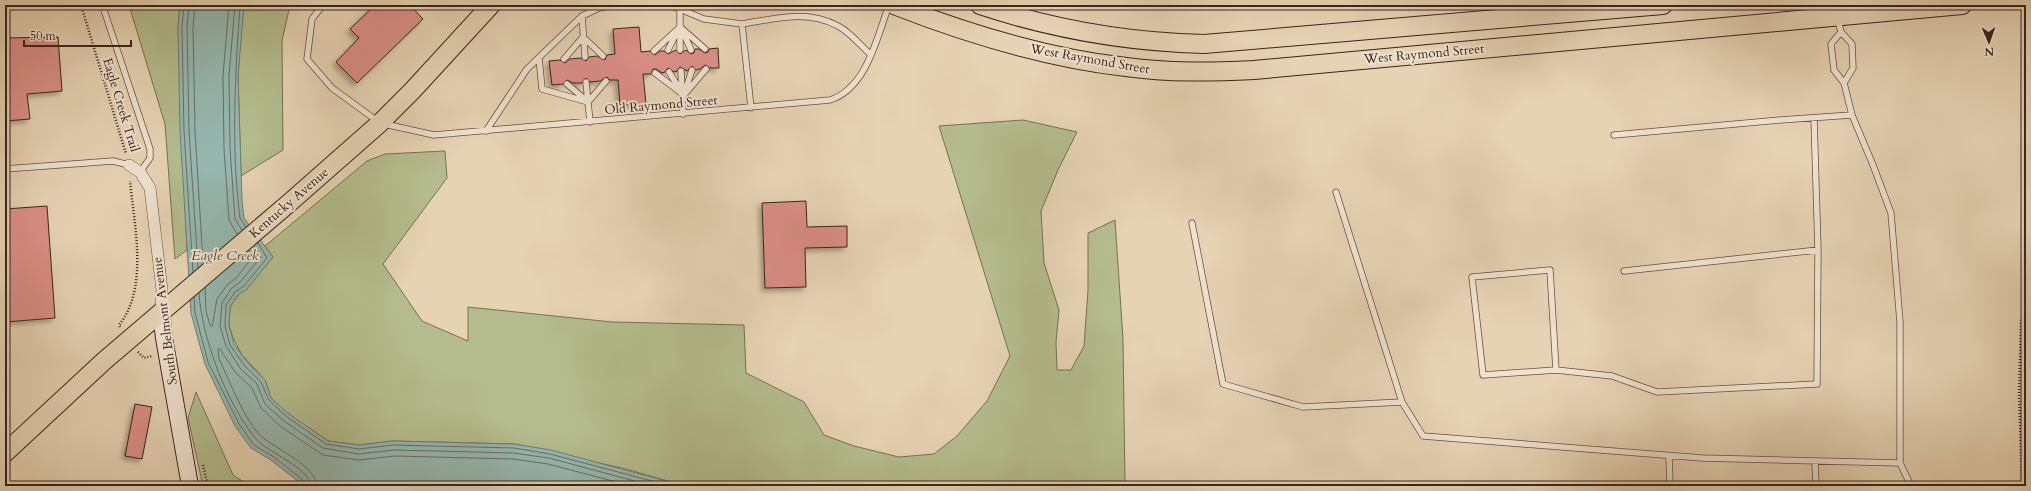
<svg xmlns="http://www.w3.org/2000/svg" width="2031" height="491" viewBox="0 0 2031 491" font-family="Cardo,serif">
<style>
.green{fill:#b4bc8d;stroke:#767054}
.water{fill:#96b7af;stroke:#717c74}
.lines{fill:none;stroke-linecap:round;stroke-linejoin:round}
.shore{stroke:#686e65;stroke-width:1}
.building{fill:#db8f87;stroke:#39241b;filter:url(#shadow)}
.lane-casing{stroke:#645041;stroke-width:7}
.street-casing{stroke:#645041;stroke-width:12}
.secondary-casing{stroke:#39241b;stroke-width:18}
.primary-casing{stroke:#39241b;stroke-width:20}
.path{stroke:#39241b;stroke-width:2.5;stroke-dasharray:1 2;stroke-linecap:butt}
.lane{stroke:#efe2ce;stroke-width:5.5}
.street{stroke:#efe2ce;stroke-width:11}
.secondary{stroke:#efe2ce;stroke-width:16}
.primary{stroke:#e6d3b4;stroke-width:18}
.labels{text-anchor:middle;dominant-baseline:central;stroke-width:4;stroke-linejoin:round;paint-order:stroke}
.street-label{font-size:13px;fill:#39241b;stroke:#efe2ce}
.water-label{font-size:14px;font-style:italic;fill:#504940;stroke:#efe2ce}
</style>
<defs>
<filter id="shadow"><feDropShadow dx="-3.5" dy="3.5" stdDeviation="2" flood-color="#0004"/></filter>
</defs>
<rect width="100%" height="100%" fill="#e6d3b4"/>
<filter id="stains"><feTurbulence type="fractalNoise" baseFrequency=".005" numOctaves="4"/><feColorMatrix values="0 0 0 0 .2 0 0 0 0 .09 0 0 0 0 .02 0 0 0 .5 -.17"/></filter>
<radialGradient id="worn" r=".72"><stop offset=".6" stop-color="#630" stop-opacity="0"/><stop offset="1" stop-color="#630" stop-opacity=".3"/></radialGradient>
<path class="green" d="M129,5H180L178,27L187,250L175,259L165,124Z
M243,5H290L282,41L283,150L241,176L238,76Z
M1023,120L1077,132L1058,170L1041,211L1044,263L1059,310L1056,342L1057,370H1071L1084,346L1088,290V233L1115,220L1123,339L1125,486H685L626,469L514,444L393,441L359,445L328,441L311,429L285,415L271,398L265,380L242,355L233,338L229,325L230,307L238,295L247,288L273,257L265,246L367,161L385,154L445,151L447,178L383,264L422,321L468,341V307L612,322L744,325L746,373L804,402L824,435L854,446L899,457L934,454L957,436L987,401L1010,356L939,126Z
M196,392L233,475L250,486H203L188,418Z"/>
<path class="water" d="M180,5H244L238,76L242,201L244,218L273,257L247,289L238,295L230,307L229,325L234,344L247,362L265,380L271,398L289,414L328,441L359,445L393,441L514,444L551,450L685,486H304L271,460L251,448L235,426L205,364L191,313L180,131L178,27Z"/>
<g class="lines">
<path class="shore" d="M184,5L182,27L184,131L193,272
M189,5L187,27L189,131L198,268
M195,5L193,28L195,131L203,263
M229,5L223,76L224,149L229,220L237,234
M235,5L229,76L230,148L235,219L242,230
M240,5C235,76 231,147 240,218L246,227
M258,243L267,258L244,286L235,292L226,305L225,326L230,345L244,365L261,382L269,400L287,417L326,444L359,449L393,445L514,448L550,454L671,486
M254,246L261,257L240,282L231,289L222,303L220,326L226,346L240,368L257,384L265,404L284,421L323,448L359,454L394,450L513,453L549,458L653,486
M205,288L206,311L210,325L212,327L217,299L227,285L236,278L253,257L249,250
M199,293C202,339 227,404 256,439C267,452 310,468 311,486
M194,297L195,313L208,362L239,424L254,445L274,457L304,481L306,486
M317,486C316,465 275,449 261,436C244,420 230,381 219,359L218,349H220L235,372L252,388L261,408L280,426L323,455L359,460L394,456L513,459L548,464L632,486"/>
</g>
<path class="building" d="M375,5H410L423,19L357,83L336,62L359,38L350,29Z
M639,27L641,52L650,51L655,55L660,51H664L668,54L676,50L680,54L686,50L691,54L694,53L695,49H699L705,53L708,52L709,49L718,48L719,68H710L705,65L700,69L696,70L692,66L687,71L680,67L677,71L674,72L668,68L665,72L662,73L656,69H653L651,74H643L646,104L620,105L618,80H610L607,77L600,81L590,82L586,78L582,83H573L567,80L563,84L552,85L549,61L560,60L565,63L570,59L581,58L586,61L589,57L597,56L605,60L607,55L615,54L613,29Z
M58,37L62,91L27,94L30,119L5,121V38Z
M806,201L807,227L847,226V247L805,248L806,287L765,288L762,203Z
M47,206L55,318L5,322V209Z
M135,404L152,407L142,459L125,456Z"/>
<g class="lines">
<defs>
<path id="lane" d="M323,5L312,19L307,59L332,88L380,123L434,135L830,100C867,88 877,37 889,5
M668,5L680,9V50
M680,5V9L704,19L742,24L751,108
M1834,5L1841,32L1852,44L1853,68L1844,83L1834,70L1831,44L1841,32
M104,10L150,149V158L140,172
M582,16L585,57
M742,24C775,19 807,9 838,26C850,32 860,45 870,54
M680,27L705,49
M682,30L691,50
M668,50L678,30
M654,51L680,27
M539,58L542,89L588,102
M564,59L583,37L603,56
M681,71L683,114
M669,72L681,91
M655,73L684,95
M586,82L590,122
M1844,83L1852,115L1873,165L1891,213L1900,322V463L1911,486
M567,84L586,100
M685,91L692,70
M684,95L706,69
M588,102L606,81
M486,131L527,69L582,16L599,8L614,5
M1614,135L1780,120L1852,115
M5,169L113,161L129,165
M1336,192L1402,402L1423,436L1702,458L1900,463
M1192,223L1223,384L1303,407L1402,402
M1624,271L1818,250L1814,118
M1556,370L1550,270L1472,277L1483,375L1556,370L1612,376L1657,392L1817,384L1818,250
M1669,456L1670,486
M1815,461L1816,486"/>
<path id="street" d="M129,165L140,172L150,188L162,290L161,312"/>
<path id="secondary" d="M161,312L164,338L190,486"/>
<path id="primary" d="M894,5C968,34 1047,58 1126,67C1169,73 1211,72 1254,70L1962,5
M980,5C1052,29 1129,42 1204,44L1663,5
M5,453L104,361L288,204L380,123L412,91L491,5"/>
</defs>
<use href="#lane" class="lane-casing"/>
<use href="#street" class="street-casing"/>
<use href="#secondary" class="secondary-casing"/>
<use href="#primary" class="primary-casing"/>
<path class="path" d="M81,5L126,154
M120,327L119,325C149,288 134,225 130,181
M138,352L144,358L152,356
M203,465L208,486
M2022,486L2019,394L2021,321L2026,301"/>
<use href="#lane" class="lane"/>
<use href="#street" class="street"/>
<use href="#secondary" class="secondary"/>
<use href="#primary" class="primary"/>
</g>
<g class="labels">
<g class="street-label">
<text transform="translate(1424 54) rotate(-5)">West Raymond Street</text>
<text transform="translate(1090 59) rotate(10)">West Raymond Street</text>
<text transform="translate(121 105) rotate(73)">Eagle Creek Trail</text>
<text transform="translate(661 105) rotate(-5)">Old Raymond Street</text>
<text transform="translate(289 203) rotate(-41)">Kentucky Avenue</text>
<text transform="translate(165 321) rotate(-97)">South Belmont Avenue</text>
</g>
<g class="water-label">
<text x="225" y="255">Eagle Creek</text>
</g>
</g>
<rect width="2031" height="491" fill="none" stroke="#e6d3b4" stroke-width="20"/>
<rect x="6" y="6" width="2019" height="479" fill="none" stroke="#39241b" stroke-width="2"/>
<rect x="10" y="10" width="2011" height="471" fill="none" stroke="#39241b"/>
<g transform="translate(1989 42) rotate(178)" stroke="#efe2ce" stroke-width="3" paint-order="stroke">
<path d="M0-3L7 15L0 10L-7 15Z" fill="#39241b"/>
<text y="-6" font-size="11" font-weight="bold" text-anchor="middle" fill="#39241b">N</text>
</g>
<path d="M24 40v6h107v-6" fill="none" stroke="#39241b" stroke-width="2"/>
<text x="30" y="40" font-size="12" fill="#39241b" stroke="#efe2ce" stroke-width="3" paint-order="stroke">50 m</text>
<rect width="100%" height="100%" filter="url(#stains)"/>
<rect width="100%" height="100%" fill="url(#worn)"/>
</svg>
